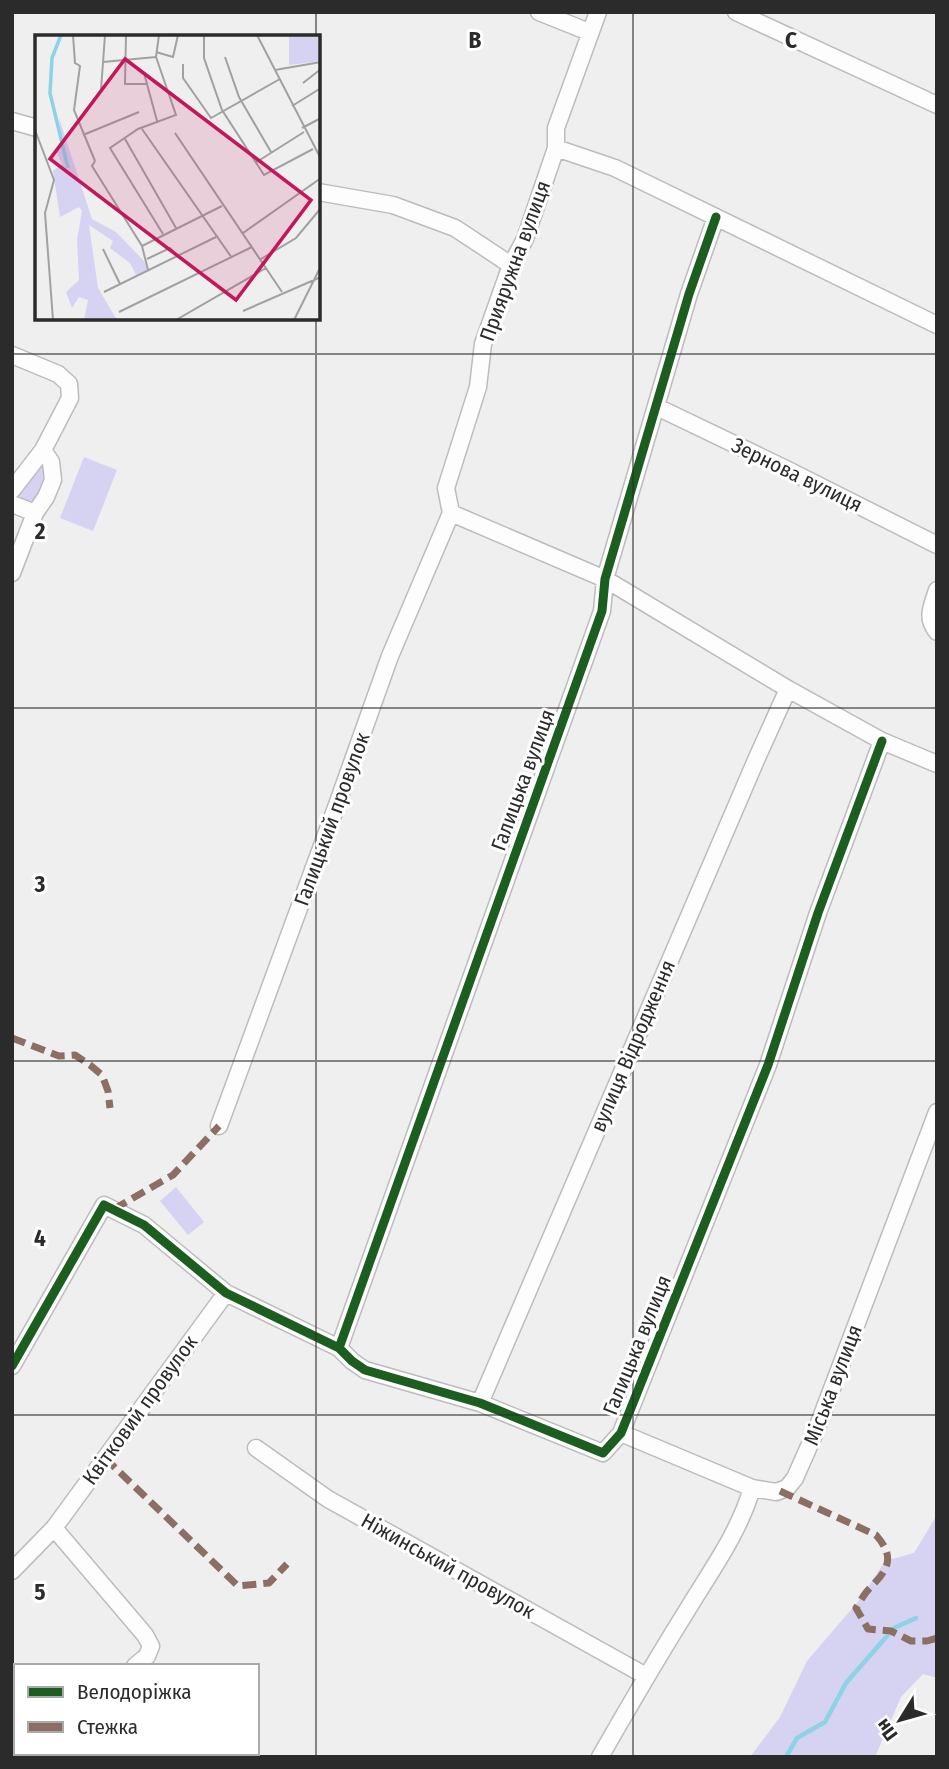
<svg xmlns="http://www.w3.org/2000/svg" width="949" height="1769" viewBox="0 0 949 1769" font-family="'Fira Sans Condensed',sans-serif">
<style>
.green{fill:#d5d2f2}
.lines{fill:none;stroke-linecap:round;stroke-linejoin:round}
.stream{stroke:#8cd3e5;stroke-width:4.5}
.minor-casing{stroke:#bcbcbc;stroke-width:19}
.minor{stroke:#fdfdfd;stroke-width:16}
.quiet{stroke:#8d6e63;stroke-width:7;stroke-dasharray:14 7;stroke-linecap:butt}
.cycleway-casing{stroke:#fff;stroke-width:13}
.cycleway{stroke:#1b5e20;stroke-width:9}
.grid{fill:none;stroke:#2b2b2c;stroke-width:2;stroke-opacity:0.55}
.labels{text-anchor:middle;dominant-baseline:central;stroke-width:6;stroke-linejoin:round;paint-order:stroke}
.street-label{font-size:21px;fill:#2b2b2c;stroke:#fff}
.inset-river{fill:none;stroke:#8cd3e5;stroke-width:3.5}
.inset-road{fill:none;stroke:#a1a1a1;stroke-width:2}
.view{fill:#c2185b;fill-opacity:0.15;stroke:#c2185b;stroke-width:3.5}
.inset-edge{fill:none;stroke:#2b2b2c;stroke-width:3.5}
.grid-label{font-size:23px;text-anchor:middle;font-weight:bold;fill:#2b2b2c;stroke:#fff;stroke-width:6;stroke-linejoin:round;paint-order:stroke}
</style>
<rect width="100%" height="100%" fill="#efefef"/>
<path class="green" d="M84,457L117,470L93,531L60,518Z
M42,459L49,479L33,503H24L17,495Z
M176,1187L204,1222L188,1235L160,1201Z
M937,1515V1678L923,1674L901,1697L875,1757H750L780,1717L807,1661L861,1598L885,1561L914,1553Z"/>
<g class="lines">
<path class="stream" d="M786,1757L797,1738L825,1722L846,1683L894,1628L916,1618"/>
<defs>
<path id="minor" d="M539,12L589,32
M736,12L937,105
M12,121L37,128
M556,148L615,168L937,325
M318,192L393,205L455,228L511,265
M12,355L58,374L69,384L70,398L43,450L51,462L53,480L46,497L35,513L12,573
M657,407L784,468L937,545
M12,490L43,450
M12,504L35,513
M451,513L605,579L788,689L882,741L937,764
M451,513L446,488L478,387L483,344L511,265L525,239L556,148V128L598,12
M937,590C932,607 925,617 937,632
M219,1126L338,802L390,656L451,513
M339,1348L602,611L605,579L689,294L716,217
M12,1366L104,1205L144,1225L226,1293L339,1348L352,1361L365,1370L480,1403L603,1453L621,1433L768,1065L818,913L882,741
M480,1403L756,760L788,689
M621,1433L752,1488L776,1492L787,1488L795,1478L817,1428L937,1112
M256,1448L328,1499L646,1676
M54,1528L145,1635L151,1646L147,1656L135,1666
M12,1571L54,1528L226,1293
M20,1757L25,1753
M600,1757C628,1708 656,1660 686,1612C710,1572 739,1533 752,1488"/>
</defs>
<use href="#minor" class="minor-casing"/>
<use href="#minor" class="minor"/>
<path class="quiet" d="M12,1038L59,1056L75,1055L90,1065L102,1075L108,1091L110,1108
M114,1209L173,1175L219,1126
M105,1458L238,1586L269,1583L287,1564
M780,1491L876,1535C896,1558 888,1570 869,1589C864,1594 860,1602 856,1608L868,1629L891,1631L911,1641H927L937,1638"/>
<defs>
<path id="cycleway" d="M339,1348L602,611L605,579L689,294L716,217
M12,1366L104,1205L144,1225L226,1293L339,1348L352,1361L365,1370L480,1403L603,1453L621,1433L768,1065L818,913L882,741"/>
</defs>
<use href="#cycleway" class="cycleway-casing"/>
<use href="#cycleway" class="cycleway"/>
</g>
<path class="grid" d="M316,12V37M633,12V1757M316,318V1757M12,354H937M12,708H937M12,1061H937M12,1415H937"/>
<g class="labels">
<g class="street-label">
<text transform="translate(515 261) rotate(-70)">Прияружна вулиця</text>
<text transform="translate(797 475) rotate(26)">Зернова вулиця</text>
<text transform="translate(523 780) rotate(-70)">Галицька вулиця</text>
<text transform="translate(332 819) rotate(-70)">Галицький провулок</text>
<text transform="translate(633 1046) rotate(-67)">вулиця Відродження</text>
<text transform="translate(637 1345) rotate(-68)">Галицька вулиця</text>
<text transform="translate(833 1385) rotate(-69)">Міська вулиця</text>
<text transform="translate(140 1410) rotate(-54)">Квітковий провулок</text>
<text transform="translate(448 1566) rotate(29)">Ніжинський провулок</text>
</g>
</g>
<g transform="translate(35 35)">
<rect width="285" height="285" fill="#efefef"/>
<path d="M254,0H285V26L254,30ZM24,83L57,184L81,197L109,226L112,235L101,240L95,228L75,213L78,206L54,190L63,253L82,285H49L53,265L44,262L37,273L31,257L44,245L42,205L47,176L44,172L25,182L18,136L27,129L21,116L27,107Z" fill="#d5d2f2"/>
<path class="inset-river" d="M26,0L17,23L15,58L33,133"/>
<path class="inset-road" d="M38,0L40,28L45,31L39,75L60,126M91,0L90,49H111M124,0L121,22L141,80L103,94L75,113L128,199M169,0V23L187,75L229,140L278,114M222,0L286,124M121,17L138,22L143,0M190,22L204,62L236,117M68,27L121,22M148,29V43L176,83L245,44M240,35L286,27M109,38L122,86M268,48L286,34M66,55L70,0M257,71L286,53M267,93L286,83M107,94L197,223M0,95L19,145L10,178L18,285M140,98L247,257M48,100L104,77M90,104L141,193M60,126L57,131L107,211L113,235M220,128L269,97M208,198L286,143M107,211L187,171M68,214L85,249M112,224L135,213L143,221M226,224L261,203L286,173M69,257L181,202M208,276L286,242M84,277L217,212M141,285L231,233M259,285L286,231"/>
<path class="view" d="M90,24L276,165L201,265L15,124Z"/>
<rect width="285" height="285" class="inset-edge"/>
</g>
<g class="grid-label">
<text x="475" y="48">B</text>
<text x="791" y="48">C</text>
<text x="40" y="539">2</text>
<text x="40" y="892">3</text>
<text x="40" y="1246">4</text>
<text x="40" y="1600">5</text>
</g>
<rect width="949" height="1769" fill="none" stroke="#2b2b2c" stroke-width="28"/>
<rect x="14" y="1664" width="245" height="91" fill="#ffffff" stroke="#aaaaab" stroke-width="2"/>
<rect x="28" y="1687" width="35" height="10" fill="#1b5e20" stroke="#aaaaab" stroke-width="2"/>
<text x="77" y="1699" font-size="21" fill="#2b2b2c">Велодоріжка</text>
<rect x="28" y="1722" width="35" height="10" fill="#8d6e63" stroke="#aaaaab" stroke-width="2"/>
<text x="77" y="1734" font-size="21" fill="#2b2b2c">Стежка</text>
<g transform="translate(900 1720) rotate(233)" stroke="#ffffff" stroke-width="5" paint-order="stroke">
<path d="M0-5L12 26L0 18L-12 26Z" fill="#2b2b2c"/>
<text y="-10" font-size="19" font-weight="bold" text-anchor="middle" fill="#2b2b2c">Пн</text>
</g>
</svg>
